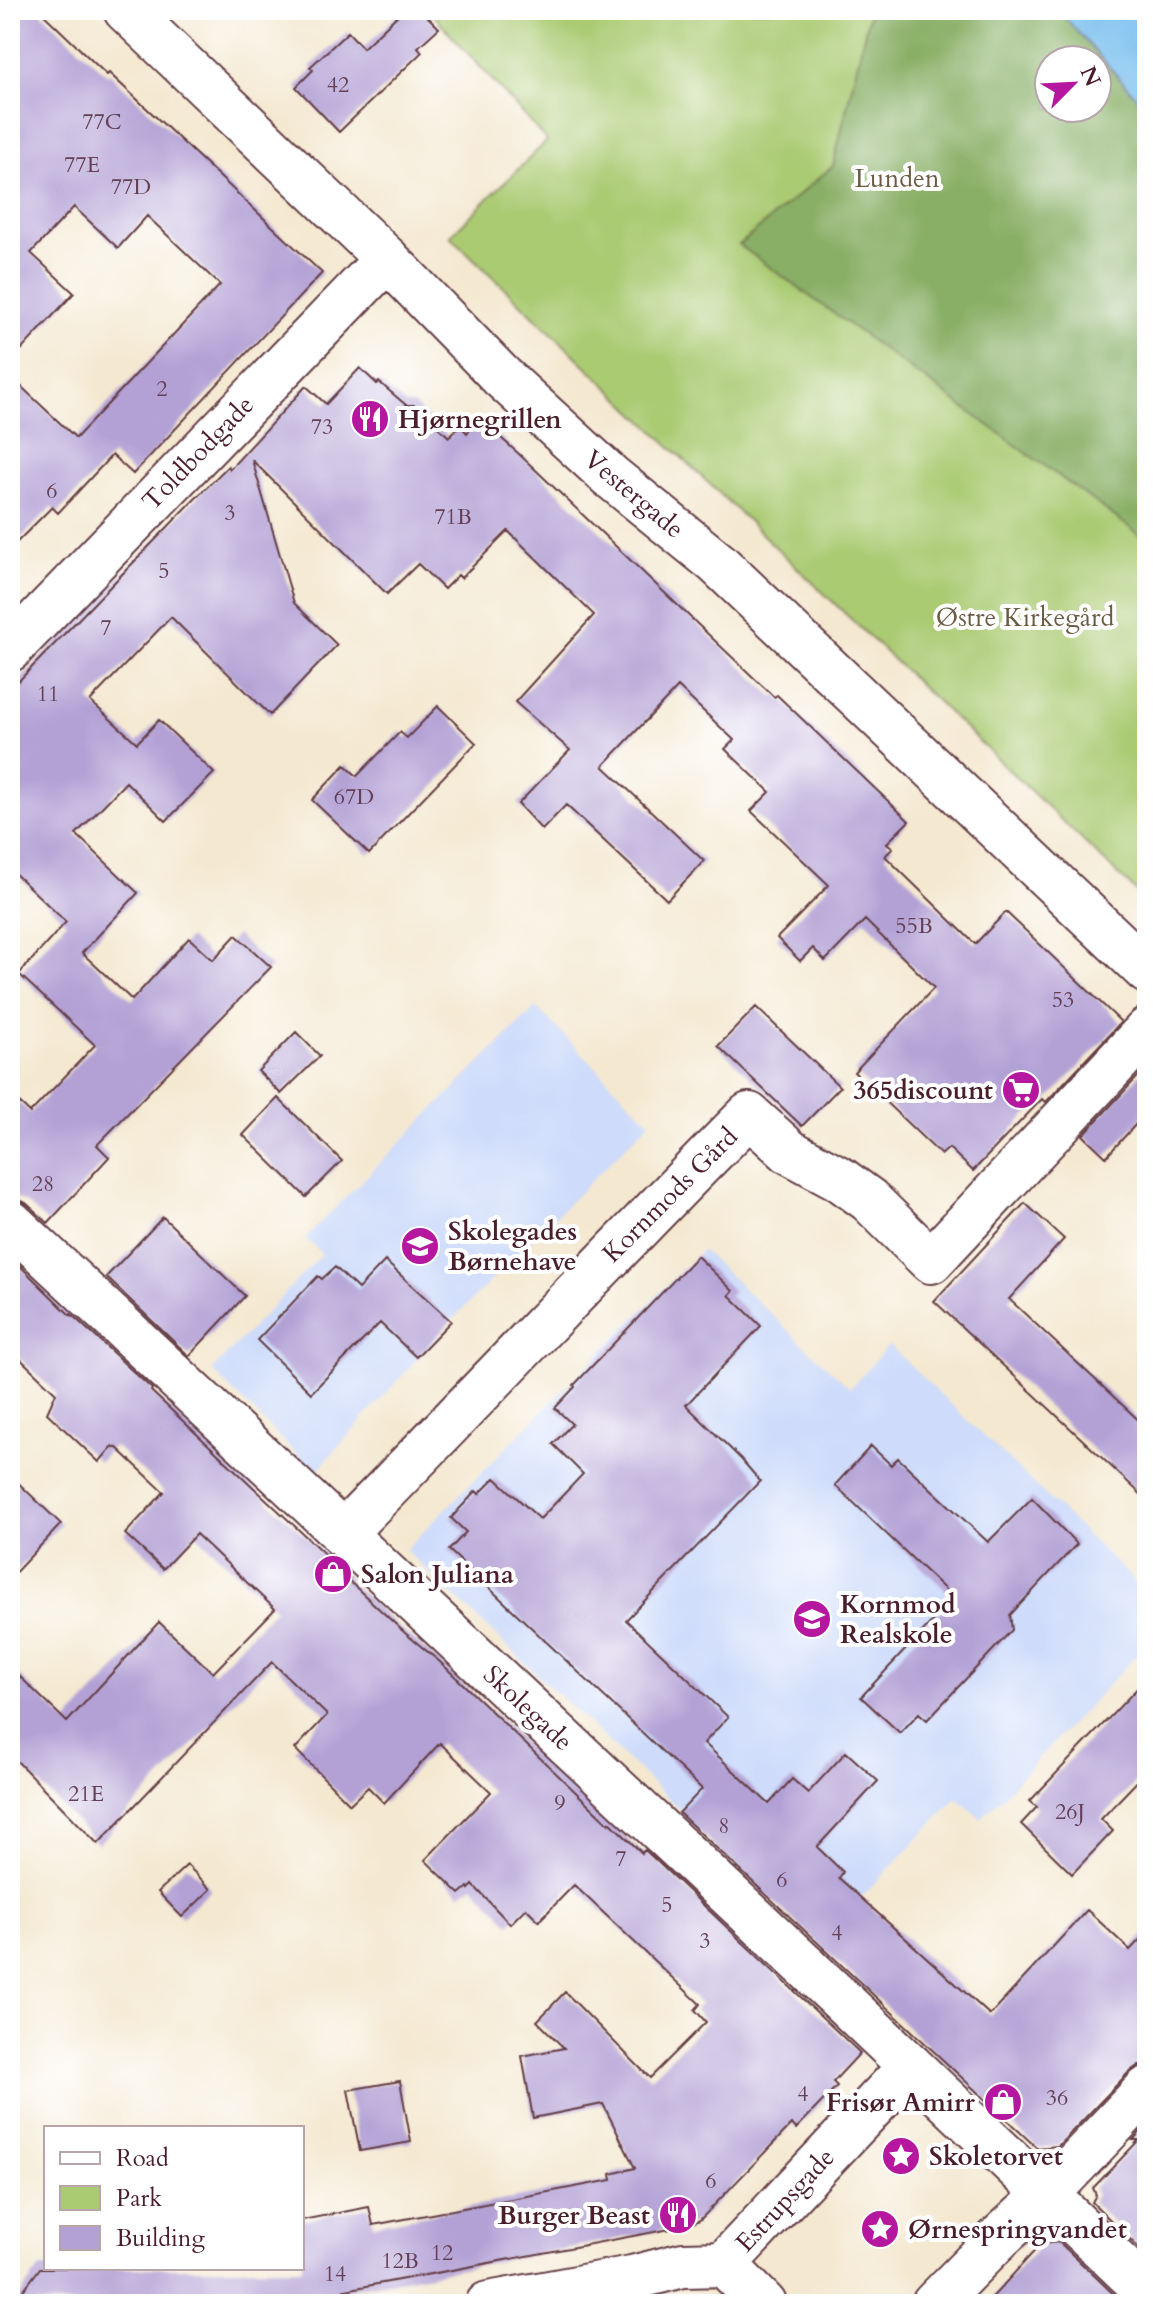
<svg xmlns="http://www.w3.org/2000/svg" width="1157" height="2314" viewBox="0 0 1157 2314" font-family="Cardo,serif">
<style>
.built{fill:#cedbfa}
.green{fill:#abcb73;stroke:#7a754f;stroke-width:2;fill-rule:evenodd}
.forest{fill:#88af65;stroke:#696748;stroke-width:2;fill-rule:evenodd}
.water{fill:#76bdee;stroke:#606e8c;stroke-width:2}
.building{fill:#b3a1d5}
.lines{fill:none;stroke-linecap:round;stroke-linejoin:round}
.street-casing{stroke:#643d44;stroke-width:48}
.secondary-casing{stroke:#643d44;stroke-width:48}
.street{stroke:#fff;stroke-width:44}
.secondary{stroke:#fff;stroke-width:44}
.labels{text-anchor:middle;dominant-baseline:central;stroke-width:8;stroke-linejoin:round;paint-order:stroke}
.number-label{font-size:22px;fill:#644056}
.park-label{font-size:26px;fill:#6c5b44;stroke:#fff}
.poi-label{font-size:26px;font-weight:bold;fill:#4a1f2b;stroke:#fff;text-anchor:start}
.street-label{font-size:26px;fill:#4a1f2b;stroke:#fff}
</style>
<rect width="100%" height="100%" fill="#fff"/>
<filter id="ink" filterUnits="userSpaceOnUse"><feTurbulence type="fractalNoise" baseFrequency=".0125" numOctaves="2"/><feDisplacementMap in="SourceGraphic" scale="16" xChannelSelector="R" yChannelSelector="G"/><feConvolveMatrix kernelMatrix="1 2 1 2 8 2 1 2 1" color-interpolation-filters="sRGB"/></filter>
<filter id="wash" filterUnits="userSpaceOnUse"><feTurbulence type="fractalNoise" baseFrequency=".006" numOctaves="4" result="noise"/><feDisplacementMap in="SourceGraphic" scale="32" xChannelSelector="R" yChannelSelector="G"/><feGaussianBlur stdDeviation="1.8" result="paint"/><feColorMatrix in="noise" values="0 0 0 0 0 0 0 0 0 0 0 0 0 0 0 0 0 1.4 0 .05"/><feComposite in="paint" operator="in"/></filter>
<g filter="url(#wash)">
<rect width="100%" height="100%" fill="#f4e8d0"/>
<path class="built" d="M536,1007L650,1122L451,1321L315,1473L212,1370L322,1254L305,1238Z
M702,1250L850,1388L889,1345L1147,1593V1644L981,1819L957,1798L861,1898L798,1921L405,1550Z"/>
<path class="green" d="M429,10H1058L1147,109V902L450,236L547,141ZM1049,60H1097V108H1049Z"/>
<path class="forest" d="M870,10H1058L1147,109V540L739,245L833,166ZM1049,60H1097V108H1049Z"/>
<path class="water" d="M1058,10H1147V109Z"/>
<g id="blocks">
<path class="building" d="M10,10H39L107,75L109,73L322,273L133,474L112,455L58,513L52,507L10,549V376L76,438L220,285L147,216L118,248L74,207L31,253L74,293L10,362Z
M403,10H421L439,28L418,47L422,52L339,132L296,87L313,70L310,67L348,32L363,48Z
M360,368L377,384L379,382L406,405H414L449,437L460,425L467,433L480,419L520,455L774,697L777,695L909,821L887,843L893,848L885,856L975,944L1006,912L1121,1022L1046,1102L1042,1099L973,1171L949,1148L941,1155L854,1072L934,988L865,920L825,961L813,948L800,961L777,938L829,885L751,811L770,792L725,749L734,740L678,687L603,766L704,861L667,900L566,805L542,830L518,804L570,750L515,702L594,615L508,531L461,578L458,575L444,589L418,564L387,594L252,460L294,603L337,645L270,715L171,617L90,701L137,743L159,720L214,773L166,821L126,782L76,834L138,893L82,953L132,1000L189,938L213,960L236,935L271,967L97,1145L109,1157L48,1223L26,1203L16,1198H10V1094L30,1113L95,1045L19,974L66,922L10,869V690L190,504L228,466L230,469L306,386L326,404Z
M438,706L476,743L369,854L312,800L345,765L357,776L400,732L407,738Z
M756,1007L840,1087L802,1126L718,1046Z
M296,1032L320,1056L281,1094L258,1071Z
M1147,1067V1112L1106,1157L1083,1135Z
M278,1098L342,1161L306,1197L243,1135Z
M1025,1203L1064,1239L1009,1299L1147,1428V1500L934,1301Z
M163,1217L245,1296L189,1356L106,1277Z
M10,1256L70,1315L71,1314L152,1389L151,1391L350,1578L348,1580L405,1633L440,1662L609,1824L610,1822L642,1853L645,1850L860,2053L833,2082L837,2086L796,2129L792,2124L700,2220L686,2226L271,2304H13L40,2268H302V2220L369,2207L373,2225L612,2180L611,2174L635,2168L603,2104L533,2118L522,2056L564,2048L537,2021L565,1992L650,2078L706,2022L695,2010L700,2004L574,1885L539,1921L526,1908L510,1924L473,1885L469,1889L468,1887L460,1894L425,1860L491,1792L440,1743L384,1803L368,1787L350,1804L295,1749L327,1715L272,1662L98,1844L10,1754V1667L67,1722L159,1622L213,1673L275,1609L196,1534L163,1569L125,1534L164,1492L116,1447L115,1448L113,1446L99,1462L47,1413L56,1393L10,1349Z
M697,1256L733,1291L729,1295L761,1326L686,1405L741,1459L760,1481L626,1620L728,1717L704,1743L769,1804L792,1779L808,1793L846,1752L878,1781L817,1847L843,1872L839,1878L990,2015L1087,1910L1130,1950L1147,1932V2065H1139L1129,2072L1058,2146L1037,2148L679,1813L702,1789L449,1550L466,1532L451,1518L476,1491L479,1494L495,1478L540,1519L583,1474L553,1444L572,1424L555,1408L575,1387L574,1385Z
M385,1261L451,1321L416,1357L380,1323L311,1393L257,1340L318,1276L322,1279L335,1267L358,1289Z
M871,1446L891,1465L898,1458L988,1542L1032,1498L1077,1544L1010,1615L1012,1630L927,1720L919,1713L900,1733L861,1697L954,1598L835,1485Z
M10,1475L61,1524L10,1578Z
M1147,1678V1771L1101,1819L1113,1831L1072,1874L1021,1824L1037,1807L1030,1801Z
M187,1865L211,1889L182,1917L158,1892Z
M400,2081L411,2142L360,2151L348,2090Z
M1147,2125V2256L1092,2202L1096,2195L1093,2188L1139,2140H1133Z
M1059,2242L1124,2304H986L1041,2244Z"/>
</g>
</g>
<g filter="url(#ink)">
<use href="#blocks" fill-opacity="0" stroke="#643d44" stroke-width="2"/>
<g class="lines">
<defs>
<path id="street" d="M10,649L387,259
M10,1222L834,1993L1147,2291
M342,1534C479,1396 611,1253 749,1115L790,1152L840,1179L869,1200L931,1261L1147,1030
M724,2264L764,2304
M488,2304L632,2278L683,2265L724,2264L911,2066
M934,2304L1000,2237L1046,2195L1147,2089"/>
<path id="secondary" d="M126,10L387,259L501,376L610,476L717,563L1147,971"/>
</defs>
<use href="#street" class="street-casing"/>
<use href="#secondary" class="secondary-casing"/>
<use href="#street" class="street"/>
<use href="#secondary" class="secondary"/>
</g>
</g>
<defs>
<symbol id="restaurant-disc" viewBox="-11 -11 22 22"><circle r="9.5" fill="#b5179e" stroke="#fff"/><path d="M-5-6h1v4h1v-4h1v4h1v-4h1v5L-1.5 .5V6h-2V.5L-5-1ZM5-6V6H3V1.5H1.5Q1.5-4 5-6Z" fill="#fff"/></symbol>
<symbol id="supermarket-disc" viewBox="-11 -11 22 22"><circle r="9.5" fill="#b5179e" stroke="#fff"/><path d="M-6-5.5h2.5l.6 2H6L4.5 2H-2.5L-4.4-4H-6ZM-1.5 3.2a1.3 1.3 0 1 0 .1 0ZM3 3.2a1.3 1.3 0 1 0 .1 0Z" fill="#fff"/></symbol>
<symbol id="school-disc" viewBox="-11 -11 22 22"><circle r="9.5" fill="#b5179e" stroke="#fff"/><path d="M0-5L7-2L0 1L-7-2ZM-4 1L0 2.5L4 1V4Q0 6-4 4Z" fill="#fff"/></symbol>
<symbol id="shop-disc" viewBox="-11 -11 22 22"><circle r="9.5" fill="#b5179e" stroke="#fff"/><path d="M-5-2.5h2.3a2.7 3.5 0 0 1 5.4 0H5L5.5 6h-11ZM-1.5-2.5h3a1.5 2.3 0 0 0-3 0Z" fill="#fff"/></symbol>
<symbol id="sight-disc" viewBox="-11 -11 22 22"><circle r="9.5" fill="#b5179e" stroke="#fff"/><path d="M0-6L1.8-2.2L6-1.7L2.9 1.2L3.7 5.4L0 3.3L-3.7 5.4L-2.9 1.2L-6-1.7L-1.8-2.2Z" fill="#fff"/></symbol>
</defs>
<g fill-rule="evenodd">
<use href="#restaurant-disc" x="348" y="397" width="44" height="44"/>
<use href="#supermarket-disc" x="999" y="1068" width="44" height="44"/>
<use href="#school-disc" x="398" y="1224" width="44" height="44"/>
<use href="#shop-disc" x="311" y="1552" width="44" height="44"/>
<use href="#school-disc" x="790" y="1597" width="44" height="44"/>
<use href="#shop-disc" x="981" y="2080" width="44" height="44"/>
<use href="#sight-disc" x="879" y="2134" width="44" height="44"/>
<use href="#restaurant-disc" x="656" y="2193" width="44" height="44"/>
<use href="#sight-disc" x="858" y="2207" width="44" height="44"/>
</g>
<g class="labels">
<g class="number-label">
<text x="338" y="85">42</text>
<text x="102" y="122">77C</text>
<text x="82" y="165">77E</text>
<text x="131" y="187">77D</text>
<text x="162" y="389">2</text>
<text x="322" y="427">73</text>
<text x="52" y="491">6</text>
<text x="230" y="513">3</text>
<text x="453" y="517">71B</text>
<text x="164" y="571">5</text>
<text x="106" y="628">7</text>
<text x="48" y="694">11</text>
<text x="354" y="797">67D</text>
<text x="914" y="926">55B</text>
<text x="1063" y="1000">53</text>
<text x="43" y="1184">28</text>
<text x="86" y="1794">21E</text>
<text x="560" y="1803">9</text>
<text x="1070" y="1812">26J</text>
<text x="724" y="1826">8</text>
<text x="621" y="1859">7</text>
<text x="782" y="1880">6</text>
<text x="667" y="1905">5</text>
<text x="837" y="1933">4</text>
<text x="705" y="1941">3</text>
<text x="803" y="2094">4</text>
<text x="1057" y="2098">36</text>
<text x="711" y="2181">6</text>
<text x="442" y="2253">12</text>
<text x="400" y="2261">12B</text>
<text x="335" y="2274">14</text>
</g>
<g class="park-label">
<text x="897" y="178">Lunden</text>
<text x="1025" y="617">Østre Kirkegård</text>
</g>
<g class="poi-label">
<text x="398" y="419">Hjørnegrillen</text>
<text x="993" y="1090" text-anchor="end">365discount</text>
<text x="448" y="1231">Skolegades<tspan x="448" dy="30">Børnehave</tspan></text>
<text x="361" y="1574">Salon Juliana</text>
<text x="840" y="1604">Kornmod<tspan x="840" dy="30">Realskole</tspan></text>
<text x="975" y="2102" text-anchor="end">Frisør Amirr</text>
<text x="929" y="2156">Skoletorvet</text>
<text x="650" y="2215" text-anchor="end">Burger Beast</text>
<text x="908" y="2229">Ørnespringvandet</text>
</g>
<g class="street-label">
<text transform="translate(198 453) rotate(-46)">Toldbodgade</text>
<text transform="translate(634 494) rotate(40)">Vestergade</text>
<text transform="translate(670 1195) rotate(-45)">Kornmods Gård</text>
<text transform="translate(528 1708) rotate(43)">Skolegade</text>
<text transform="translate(785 2200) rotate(-47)">Estrupsgade</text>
</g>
</g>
<rect width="1157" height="2314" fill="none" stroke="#fff" stroke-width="40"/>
<rect x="44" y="2126" width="260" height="144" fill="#ffffff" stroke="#b7a5aa" stroke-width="2"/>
<rect x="60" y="2152" width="40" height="12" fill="#ffffff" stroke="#b7a5aa" stroke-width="2"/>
<text x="116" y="2166" font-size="24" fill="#4a1f2b">Road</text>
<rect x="60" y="2186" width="40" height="24" fill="#abcb73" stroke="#b7a5aa" stroke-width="2"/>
<text x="116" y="2206" font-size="24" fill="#4a1f2b">Park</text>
<rect x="60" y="2226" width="40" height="24" fill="#b3a1d5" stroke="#b7a5aa" stroke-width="2"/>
<text x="116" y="2246" font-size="24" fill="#4a1f2b">Building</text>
<g transform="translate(1073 84) rotate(66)"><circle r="38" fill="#ffffff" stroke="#b7a5aa" stroke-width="2"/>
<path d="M0-6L14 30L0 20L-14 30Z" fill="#b5179e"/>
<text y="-12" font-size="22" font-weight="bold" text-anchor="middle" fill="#4a1f2b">N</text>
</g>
</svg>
